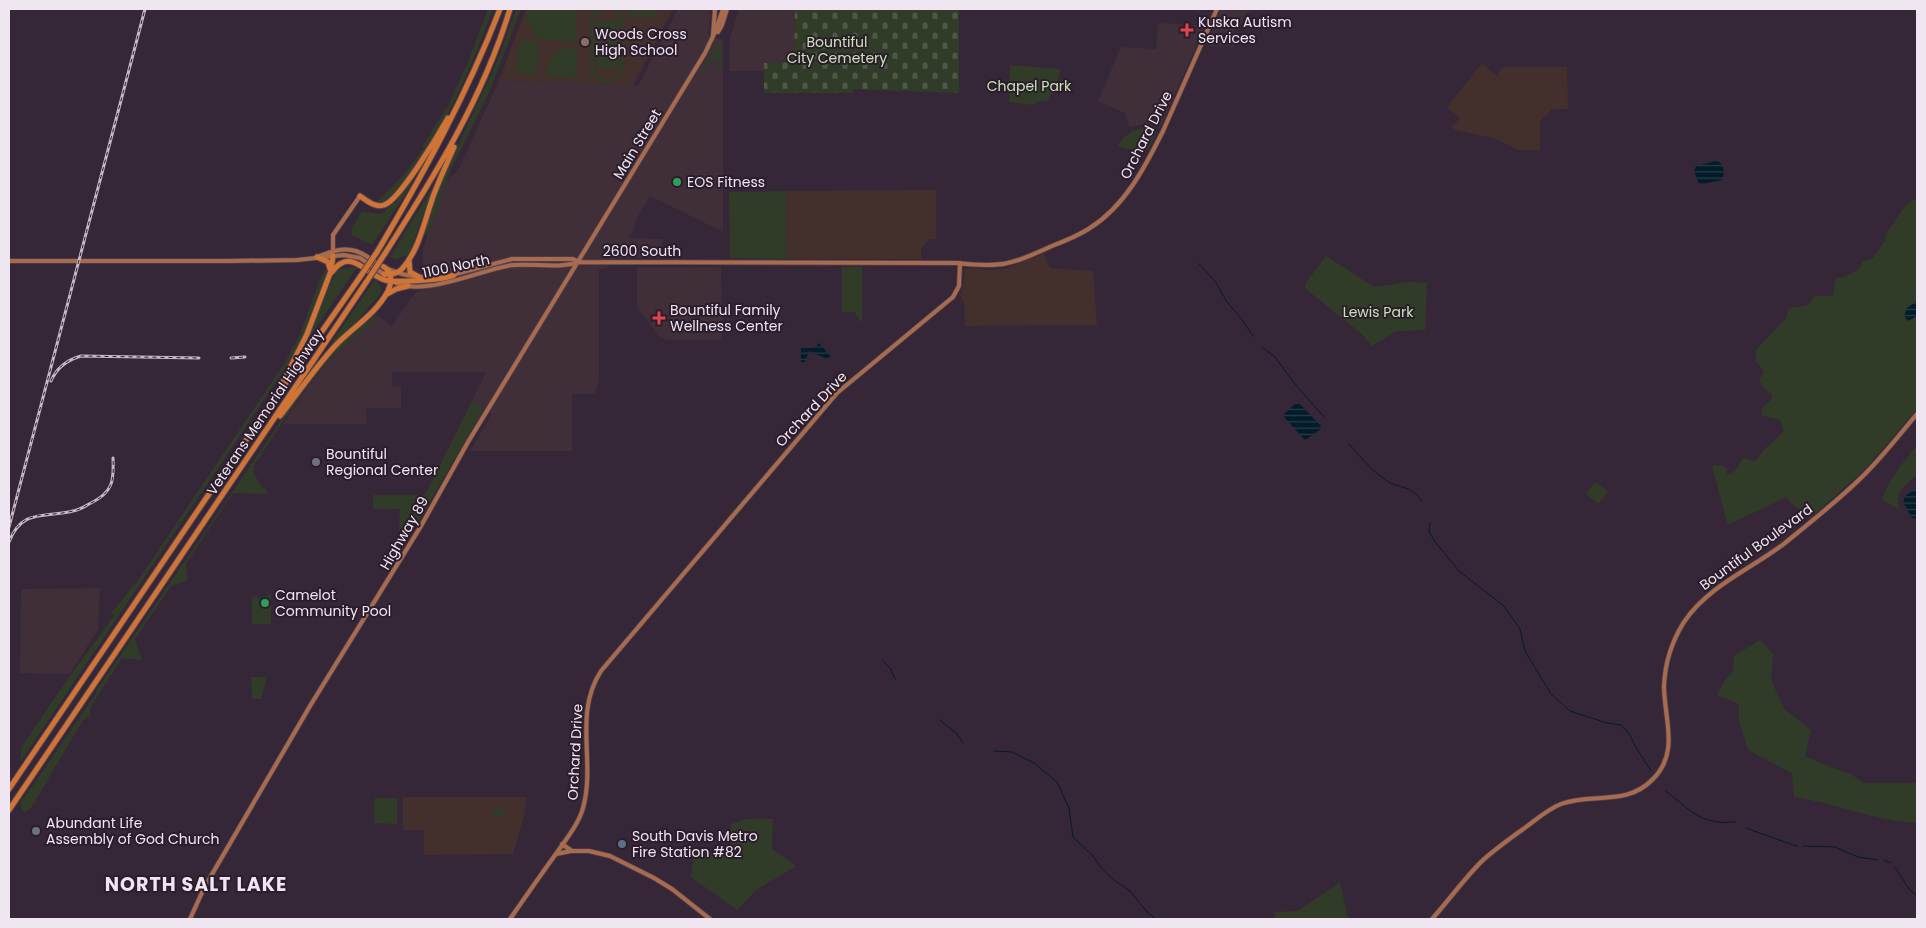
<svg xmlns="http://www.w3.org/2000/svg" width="1926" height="928" viewBox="0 0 1926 928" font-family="Poppins,sans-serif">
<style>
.commercial{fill:#402e38}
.education{fill:#432f2b}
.green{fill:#313c28;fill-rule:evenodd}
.cemetery{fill:url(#cemetery-stones)}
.water{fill:url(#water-rules)}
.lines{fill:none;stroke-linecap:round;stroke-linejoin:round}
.stream{stroke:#031c29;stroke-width:1}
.major-casing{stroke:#504351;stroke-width:5.5}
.highway-casing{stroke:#504351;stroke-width:7}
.major{stroke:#a96b4d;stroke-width:4}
.highway{stroke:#cf7436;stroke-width:5}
.rail-casing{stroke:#c4b9c5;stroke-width:3}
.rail{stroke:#2c1d2d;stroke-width:1;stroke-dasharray:4;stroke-linecap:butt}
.highway-bridge-casing{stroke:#504351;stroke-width:7;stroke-linecap:butt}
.highway-bridge{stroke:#cf7436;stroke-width:5}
.health-dot{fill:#e0444e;stroke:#2c1d2d;stroke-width:2}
.education-dot{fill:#8d6e63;stroke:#2c1d2d;stroke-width:2}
.leisure-dot{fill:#2e9e5b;stroke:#2c1d2d;stroke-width:2}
.worship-dot{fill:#6b7280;stroke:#2c1d2d;stroke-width:2}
.service-dot{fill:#5c6f8a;stroke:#2c1d2d;stroke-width:2}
.labels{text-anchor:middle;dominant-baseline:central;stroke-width:4;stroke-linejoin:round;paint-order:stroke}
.poi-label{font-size:14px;fill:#f0e6f1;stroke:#2c1d2d;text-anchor:start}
.park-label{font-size:14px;fill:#c8e4b4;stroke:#2c1d2d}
.street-label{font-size:14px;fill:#f0e6f1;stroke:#2c1d2d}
.district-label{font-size:19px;font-weight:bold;letter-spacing:1px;fill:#f0e6f1;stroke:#2c1d2d}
</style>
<defs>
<pattern id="cemetery-stones" width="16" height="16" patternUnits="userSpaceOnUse" patternTransform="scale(1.25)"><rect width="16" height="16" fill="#313c28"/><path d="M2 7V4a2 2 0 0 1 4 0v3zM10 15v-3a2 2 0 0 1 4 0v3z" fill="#4f5848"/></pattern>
<pattern id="water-rules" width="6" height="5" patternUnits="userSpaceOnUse" patternTransform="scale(1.25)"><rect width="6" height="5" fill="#031c29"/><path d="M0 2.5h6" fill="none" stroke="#283d48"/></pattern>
</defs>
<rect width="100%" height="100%" fill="#362738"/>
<path class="commercial" d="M678,9H711L708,34L723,41V232L650,196L634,223L635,226L629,238L662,239L663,258H616L606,269H599V381L595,394H572V451H470L492,414L472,401L486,372H392V386L401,387V408H366L367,424H283L312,381L329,361L378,316L392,326L414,294L422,289L423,249L445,183L459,169L500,78L506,80L638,86Z
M739,9H795L794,63H765L764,71H729L730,38Z
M1221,9H1249L1241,24L1234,30V46H1209L1206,44Z
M1158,23L1205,26L1161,126L1158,127L1145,124L1129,127L1125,113L1098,101L1121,47L1156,49Z
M637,267H721L722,340H667L659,336L637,307Z
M100,588L98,629L70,674L20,673L21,589Z"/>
<path class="education" d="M526,9H673L633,86L506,80L500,78Z
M1482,63L1497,76L1503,67H1567L1568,109H1552L1540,121V150H1518L1494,138L1455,130L1452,127L1460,118L1447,107Z
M936,190V239H930L921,249V259H787L786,191Z
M1044,254L1050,268L1093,271L1097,325L965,326L964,302L960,295L963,286L965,269L969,268L993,270L1007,268Z
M403,797H526L525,813L513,854L424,855V830H403Z"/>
<path class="green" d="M488,9H493C470,70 445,131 403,182C396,190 389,203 377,202L398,181L424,148L422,147L449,104L468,62Z
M516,9H521L489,93L451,169L428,236L424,234L439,186L497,62Z
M528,9H576V43L539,38L533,33L525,19Z
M597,9H617L621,13L624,20C625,37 632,82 608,83C601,84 597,77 590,76V13H593ZM602,10C608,9 613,9 617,14C623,21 621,36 621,45C621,59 623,91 599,76L594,68V21L597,14Z
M627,9H655V17H628Z
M618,20V68H597L596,21Z
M521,40L539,42L535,76L516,73Z
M722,41L721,71L717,70L719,62L715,59L708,64L704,73H702L701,70L719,42Z
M577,48L576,75L573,78L546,76C549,55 553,48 577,48Z
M1010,65L1060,69V75L1048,101H1039L1033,105L1009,102Z
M1147,128L1157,132L1148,150L1137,151L1117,146L1124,137L1131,133V131Z
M429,154L410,187L372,245L352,235V228L362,212L382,214L397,200Z
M434,185L409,254L397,259L390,257Z
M786,191L787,259L730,258L729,192Z
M1917,199V409L1863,471L1810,518C1802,510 1792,506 1786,497L1728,525L1712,466C1717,464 1723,465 1727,469V475C1737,472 1738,466 1743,458L1754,461L1757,460C1765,445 1775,443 1784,430L1780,420L1761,415L1762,408L1772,399V395L1764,388L1759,381L1764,371L1756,361V350L1787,317L1788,309C1802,304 1807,311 1814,296H1832C1836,291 1833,283 1837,278L1845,277L1859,269L1862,261L1872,259L1885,241L1886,234L1905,206L1911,201Z
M1326,256L1374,287L1407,282L1427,283L1425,330L1396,331L1372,346L1363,335L1305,288V284Z
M357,267L308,340L326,293L338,269Z
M842,267H862V323L856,315V312H842Z
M325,270H327V273L302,339L284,370L21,761V748L64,684L114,616L111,612C122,605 126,591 136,583L284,364L300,335L318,284Z
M375,279L381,287V293L354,324L328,348Z
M376,315L378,316C363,333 343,346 327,363C299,394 277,432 253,467L255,470L253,472L263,489L265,488L269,494L233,493L186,564L188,580L171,586L135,639L142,660L122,658L90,708V716L85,718L80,725L31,808L24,812L21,809V801L29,791L97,692L96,691L289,409L335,349Z
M472,401L484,409L396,559L392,560L389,556L402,538H404V530H399L400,509H373V495H425Z
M1917,446V475C1907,483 1893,493 1899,508H1897L1882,500C1888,481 1904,460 1917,446Z
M1595,482L1608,491L1598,504L1586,494Z
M271,594V624H254L252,622V597L257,595L258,599Z
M1760,640L1773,654L1771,680L1784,709L1811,730L1805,756L1830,767L1851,774L1863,783H1917V823C1875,821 1835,803 1794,797L1792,773L1748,750L1739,720V704L1717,695L1724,682L1733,671L1734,656Z
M251,677H267L261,699H252Z
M375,798H397V824L374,823Z
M504,807L503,816L494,819L493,811L495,809Z
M747,819H773L772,849L796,866L756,890L737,910L691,877L694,853L731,852V824Z
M1340,882L1348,919H1275V912L1298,911Z"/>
<path class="cemetery" d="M795,9H959V93L853,89V93H764V63L794,62Z"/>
<path class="water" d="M1716,161L1721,163C1724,167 1725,175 1722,180L1702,184L1698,182L1694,171L1696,166Z
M1917,301V316L1908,321L1904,316L1907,308Z
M819,343L831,357L825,358L809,351L805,362H801V348H814Z
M1296,403H1299L1321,426V429L1305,440L1284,417L1285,413Z
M1917,488V519L1912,518L1903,502L1905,496Z"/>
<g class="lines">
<path class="stream" d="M1199,264L1215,281L1227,302L1240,317L1253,336
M1263,348L1275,357L1294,383L1324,417
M1349,444C1360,456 1370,469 1383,478C1397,490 1411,483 1422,502
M1430,523L1429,532L1436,543L1460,572L1504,606L1520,629L1525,651L1551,694L1570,711L1607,723L1621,725L1630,735L1635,746L1651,771
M883,661L891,669L895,679
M940,720L957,734L963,743
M994,751L1012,752L1034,763L1057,782L1069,808L1073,837L1093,856L1102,869L1114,880L1130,891L1147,912L1156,919
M1666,791C1691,811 1701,825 1735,822
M1746,828L1793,845L1798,846
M1803,846L1835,847L1858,857L1878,860
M1884,860L1891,863
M1895,867L1909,889L1917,896"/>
<defs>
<path id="major" d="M718,32L722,25L727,9
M713,35L715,9
M333,253V235L360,196
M317,257C328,253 339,248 351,250C361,251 369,258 378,264C394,273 412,278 430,277
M9,261H229L297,260L344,255L360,258L385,275
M452,275L512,259H573L579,262L956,263C1002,268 1010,265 1052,246C1065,241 1078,236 1090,228C1125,206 1145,167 1163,131L1217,9
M392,281C422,299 481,269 513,265C534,263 558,269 579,262
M562,844L572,851H589L610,856L654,878L672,889L710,919
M556,854L571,851
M190,919L204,888L310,706L421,526L468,442L705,53L716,30L723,9
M510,919C526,896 542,873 558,851C567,838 579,823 583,808C596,762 573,714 601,671L837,393L953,297L959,286L960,263
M1432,919C1449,900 1464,879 1481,862C1495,849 1511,838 1526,827C1537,819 1548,809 1561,804C1593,792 1626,807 1653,779C1680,752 1664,719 1664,686C1665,663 1672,641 1684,622C1708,586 1751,569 1785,543C1812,521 1840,499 1865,474C1884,455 1900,434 1917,414"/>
<path id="highway" d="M360,196C366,200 375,208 384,205C399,201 439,134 448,118
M377,252C424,173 467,94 500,9
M384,255C434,177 483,98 510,9
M317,257L328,262L330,269
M409,260L410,272L419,277
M332,272C351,246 366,275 385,280C396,283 445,280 454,275
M384,274C391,275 397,274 402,269C420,249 425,218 434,194C440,178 447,163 454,147
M387,294L396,289L408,286
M282,384L307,334L331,271L333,256
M280,416C298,393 315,368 335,346C352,328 376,314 388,291C392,282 393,273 384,267
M9,789L230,463L360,277
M9,810L367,281"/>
</defs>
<use href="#major" class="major-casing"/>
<use href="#highway" class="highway-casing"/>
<use href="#major" class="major"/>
<use href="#highway" class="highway"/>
<defs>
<path id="rail" d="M231,358L245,357
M51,381C57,367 67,360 81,356L199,358
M9,527L145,9
M9,542C22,508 45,518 73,511C80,510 85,506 91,503C113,492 114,481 113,458"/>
</defs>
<use href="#rail" class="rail-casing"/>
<use href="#rail" class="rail"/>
<defs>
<path id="highway-bridge" d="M360,277L377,252
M367,281L384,255"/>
</defs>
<use href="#highway-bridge" class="highway-bridge-casing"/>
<use href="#highway-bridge" class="highway-bridge"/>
</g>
<g class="health-dot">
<path d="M1184.5 22.5h5v5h5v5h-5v5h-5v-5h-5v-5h5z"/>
<path d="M656.5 310.5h5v5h5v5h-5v5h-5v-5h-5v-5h5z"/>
</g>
<circle class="education-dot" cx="585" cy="42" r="5"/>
<g class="leisure-dot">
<circle cx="677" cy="182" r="5"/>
<circle cx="265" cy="603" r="5"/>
</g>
<g class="worship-dot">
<circle cx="316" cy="462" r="5"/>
<circle cx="36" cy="831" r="5"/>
</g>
<circle class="service-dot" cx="622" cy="844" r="5"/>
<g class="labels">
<g class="poi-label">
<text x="1198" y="22">Kuska Autism<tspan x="1198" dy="16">Services</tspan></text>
<text x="595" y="34">Woods Cross<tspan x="595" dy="16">High School</tspan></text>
<text x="687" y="182">EOS Fitness</text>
<text x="670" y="310">Bountiful Family<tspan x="670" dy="16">Wellness Center</tspan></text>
<text x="326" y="454">Bountiful<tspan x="326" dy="16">Regional Center</tspan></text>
<text x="275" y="595">Camelot<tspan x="275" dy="16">Community Pool</tspan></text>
<text x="46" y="823">Abundant Life<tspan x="46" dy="16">Assembly of God Church</tspan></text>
<text x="632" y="836">South Davis Metro<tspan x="632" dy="16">Fire Station #82</tspan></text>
</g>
<g class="park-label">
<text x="837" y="42">Bountiful<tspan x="837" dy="16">City Cemetery</tspan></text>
<text x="1029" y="86">Chapel Park</text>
<text x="1378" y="312">Lewis Park</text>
</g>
<g class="street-label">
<text transform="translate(1146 135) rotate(-63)">Orchard Drive</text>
<text transform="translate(637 144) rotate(-59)">Main Street</text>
<text x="642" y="251">2600 South</text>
<text transform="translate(456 266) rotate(-12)">1100 North</text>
<text transform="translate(811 409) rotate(-47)">Orchard Drive</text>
<text transform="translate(265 412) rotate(-56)">Veterans Memorial Highway</text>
<text transform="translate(404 533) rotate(-60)">Highway 89</text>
<text transform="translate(1756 547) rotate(-36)">Bountiful Boulevard</text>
<text transform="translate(575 752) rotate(-87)">Orchard Drive</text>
</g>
<g class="district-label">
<text x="196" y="884">NORTH SALT LAKE</text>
</g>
</g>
<rect width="1926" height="928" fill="none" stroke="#f0e6f1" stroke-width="20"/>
</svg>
